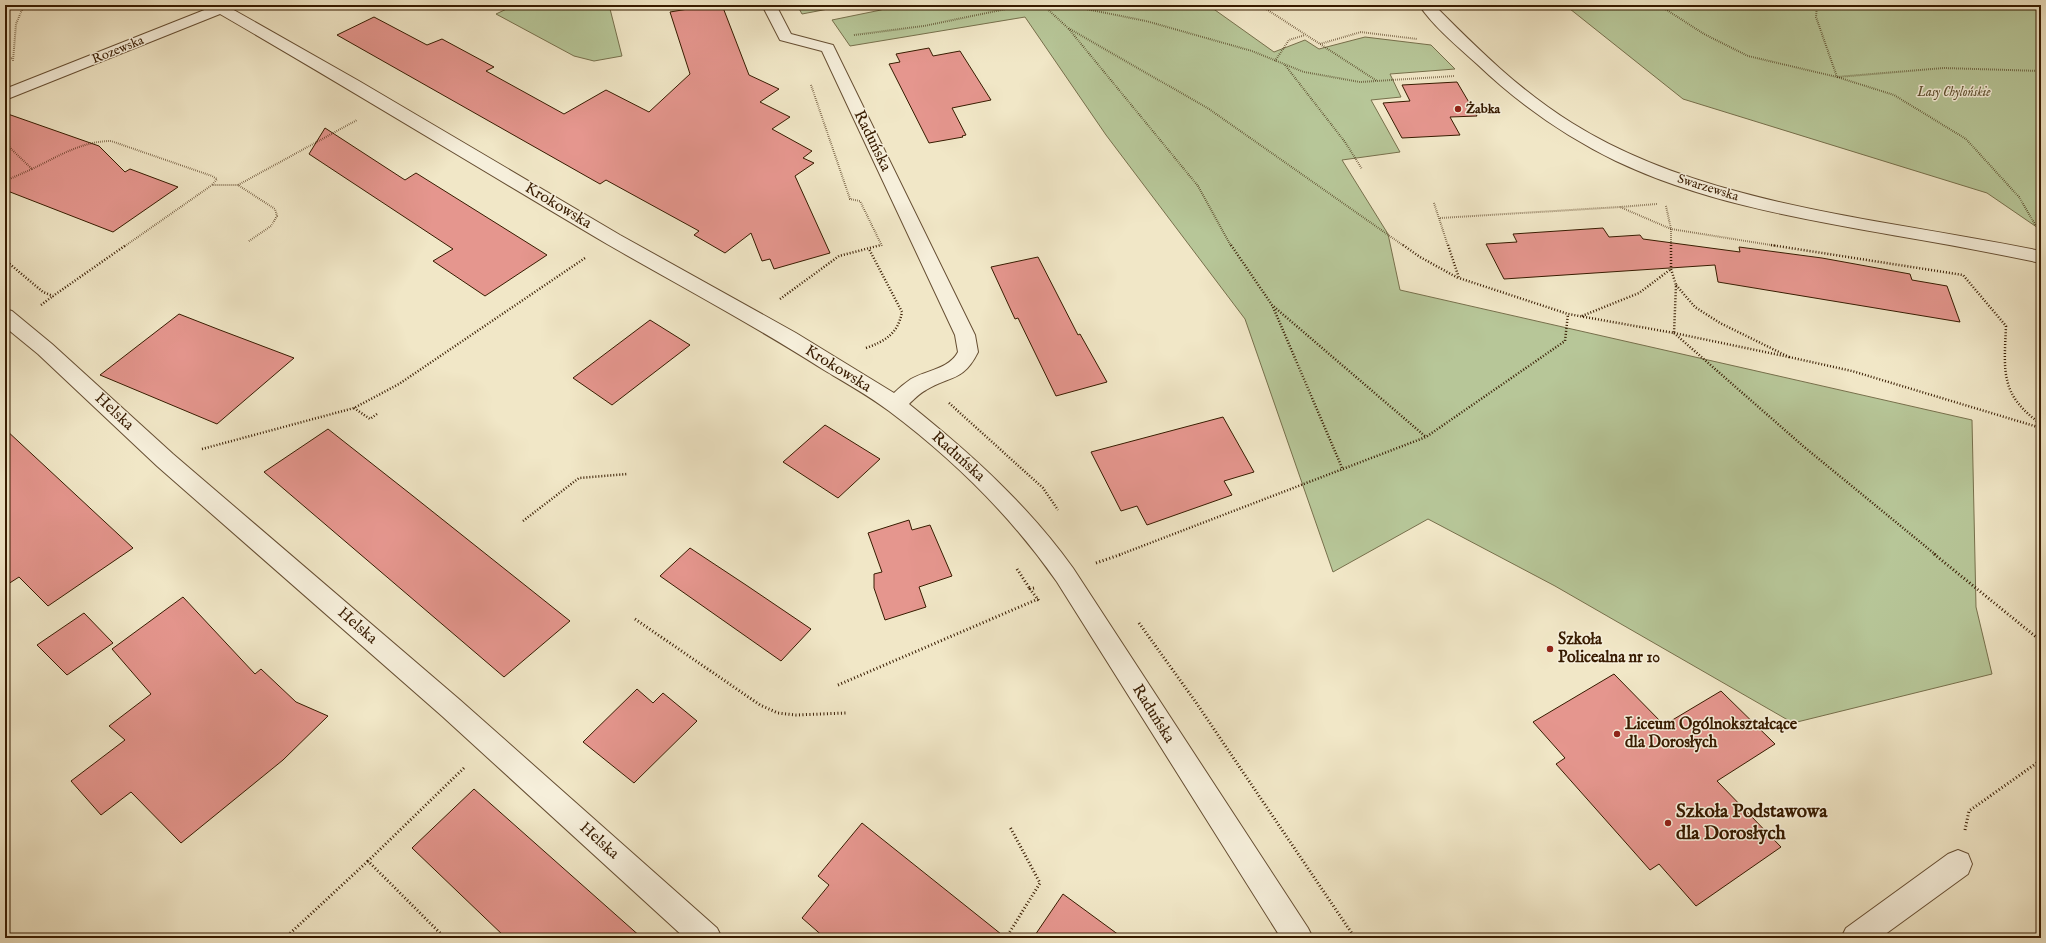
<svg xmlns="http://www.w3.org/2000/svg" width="2046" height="943" viewBox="0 0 2046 943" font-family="'IM FELL English',serif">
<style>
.green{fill:#b7c698;stroke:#77704c}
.building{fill:#e5968e;stroke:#371b00}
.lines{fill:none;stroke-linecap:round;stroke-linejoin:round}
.street-casing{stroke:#664e32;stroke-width:2}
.path-far2{stroke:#371b00;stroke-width:2;stroke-dasharray:0.5 1.5;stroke-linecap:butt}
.path-far1{stroke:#371b00;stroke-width:2.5;stroke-dasharray:1 2;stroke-linecap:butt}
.path{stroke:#371b00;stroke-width:3;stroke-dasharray:1 2.5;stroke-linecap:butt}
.street{fill:#f6efdb;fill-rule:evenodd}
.poi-dot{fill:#8f2418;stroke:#f6efdb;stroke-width:1.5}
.labels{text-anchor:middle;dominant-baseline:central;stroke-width:3;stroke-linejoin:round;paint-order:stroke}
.far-street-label{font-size:13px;fill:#371b00;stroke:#f6efdb}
.far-park-label{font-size:13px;font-style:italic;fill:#5d4e2e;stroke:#f6efdb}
.far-poi-label{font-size:13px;font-weight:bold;fill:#371b00;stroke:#f6efdb;text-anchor:start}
.street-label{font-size:16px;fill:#371b00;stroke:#f6efdb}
.poi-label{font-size:16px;font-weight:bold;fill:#371b00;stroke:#f6efdb;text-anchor:start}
.near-poi-label{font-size:19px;font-weight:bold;fill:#371b00;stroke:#f6efdb;text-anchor:start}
</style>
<rect width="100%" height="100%" fill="#f1e7c7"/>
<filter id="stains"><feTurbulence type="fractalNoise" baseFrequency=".005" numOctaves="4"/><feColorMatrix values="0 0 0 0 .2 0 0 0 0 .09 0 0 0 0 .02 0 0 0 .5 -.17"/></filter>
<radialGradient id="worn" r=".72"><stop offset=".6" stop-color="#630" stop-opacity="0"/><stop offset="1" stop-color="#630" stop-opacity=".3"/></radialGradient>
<path class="green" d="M515,5H609L622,56L594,61L574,56L496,14Z
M797,5H849L802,14Z
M891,5H1208L1274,52L1305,40L1319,49L1365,37L1431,45L1455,69L1390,74L1401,97L1371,100L1400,152L1342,160L1388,234L1400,290L1972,420L1976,607L1992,674L1793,723L1555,586L1428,519L1333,572L1245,319L1106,135L1025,17L850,46L832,20L881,10Z
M1565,5H2041V230L1987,193L1683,99Z"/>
<path class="building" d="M712,5H722L749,75L779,89L760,102L790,117L772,129L812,151L803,158L814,163L795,176L830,253L774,269L770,259L762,261L751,233L725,253L694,235L699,231L606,180L600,184L337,35L374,17L427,45L442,39L494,67L486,71L564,114L606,90L649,112L690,74L670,12Z
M929,48L933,56L960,51L991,100L952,108L966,135L962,136L963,137L929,143L889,64L900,62L896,54Z
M1457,82L1477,116L1450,117L1460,135L1402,138L1383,103L1410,101L1402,85Z
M5,113L99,146L125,172L130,169L178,187L113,232L5,190Z
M325,128L405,180L416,173L547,255L485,296L433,261L453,249L309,154Z
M1603,228L1609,237L1640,235L1643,239L1740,252L1739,247L1822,258L1910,274L1912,280L1947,286L1960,322L1718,282L1715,265L1504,279L1486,244L1517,242L1513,234Z
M1038,257L1078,335L1080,334L1107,382L1056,396L1018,318L1015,319L991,267Z
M179,314L220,330L294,358L217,424L100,375Z
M650,320L690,345L612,405L573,378Z
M1223,417L1254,472L1224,481L1232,495L1147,525L1137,506L1121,511L1091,452Z
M825,425L880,459L838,498L783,462Z
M5,429L133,548L48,606L19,577L5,586Z
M328,429L413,496L570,621L504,677L264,472Z
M909,520L912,530L930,525L952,576L919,587L926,607L885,620L874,588V574L882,572L868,533Z
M690,548L746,585L811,629L781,661L660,576Z
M183,597L255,674L261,669L296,702L328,716L283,760L181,843L131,792L101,815L71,781L125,740L109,726L151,694L112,649Z
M84,613L113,643L67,675L37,645Z
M1614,674L1664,725L1721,691L1775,744L1717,781L1781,847L1696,906L1659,864L1650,870L1556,764L1565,758L1533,722Z
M637,689L653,703L663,693L697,721L634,783L583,742Z
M474,789L642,938H506L412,848Z
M862,823L1006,938H825L802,918L829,885L818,876Z
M1063,894L1123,938H1033Z"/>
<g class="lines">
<defs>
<path id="street" d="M217,5H237L232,9L359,81L620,235L796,333L894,393C899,388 905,383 911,379C927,370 949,369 958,352L955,335L822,51L780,40L762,5H776L791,34L833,45L975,335L978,352C963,382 951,375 926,390C920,393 914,399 909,404C970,453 1027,504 1073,568L1308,928L1313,938H1281L1057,582C1011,516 953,459 889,411C869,396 846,383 824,370C754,325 680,286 607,244C478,168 350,89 220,14L5,100V89Z
M1419,5H1434C1477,48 1520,91 1572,123C1706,207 1888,219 2041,251V263C1993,253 1946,244 1898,236C1803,219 1704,203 1616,161C1565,136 1519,104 1477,64C1458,47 1433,26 1419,5Z
M5,309L12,311L52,344L173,454L460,700L717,928L722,938H685L442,716L157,466L38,354L5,327Z
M1958,850L1968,854L1972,864L1968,874L1880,938H1841L1846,928L1948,854Z"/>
</defs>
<use href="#street" class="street-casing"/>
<path class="path-far2" d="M1043,5L1068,28
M1066,5L1146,21L1252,51L1304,72L1360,82L1455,76
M1260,5L1377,81
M1659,5L1704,34L1748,56L1837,77L1944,68L2041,71
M1817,5L1816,17L1837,77L1894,95L1966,139L2019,197L2036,226
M5,12L18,5
M854,35L924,26L1025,5
M1320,44L1361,32L1417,39
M5,59L13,58
M13,61L16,24L24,5
M1275,61L1289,40L1305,35
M1285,65L1345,142L1362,169
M811,85L850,199L860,201L882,246
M5,143L32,169L5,181
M32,169C57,157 82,141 111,141L212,176L217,179L212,185H238
M1434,203L1448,246
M1657,204L1620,207L1671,229L1777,246
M1666,206L1671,229V246
M1440,218L1620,207
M249,241L271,226L277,216L275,209L238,185L357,120
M125,246L212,185
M1231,246L1198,186L1068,28L1209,109L1404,246"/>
<path class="path-far1" d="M1231,245L1272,305L1426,437
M1403,245L1420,257L1458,278
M1448,245L1459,278L1568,314L1674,333L1676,285L1671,269V245
M1771,245L1963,275L2006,326C2004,372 2000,395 2041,424
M5,260L43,292L53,296L126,245
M780,299L839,256L881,245
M41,305L53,296
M1273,307L1343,470
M1582,316L1639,293L1671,269
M1674,333L1803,446L1936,555
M1674,333L1789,357L1720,323L1695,307L1676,285
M866,348C886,341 898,333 902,312L869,249
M1789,357L1852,371L2041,428
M949,403L1043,488L1058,510
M354,408L370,419L377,414
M202,449L354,408L399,384L585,258
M523,521L579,478L627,474
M1119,555L1426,437L1565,341L1568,314"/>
<path class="path" d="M1934,554L2041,641
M1096,563L1122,554
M1017,569L1030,589
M1034,588L1030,589L1039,601
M635,619L760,705L778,713L796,715L846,713
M1139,623L1195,701L1355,938
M838,685L1038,599
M1965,830L1969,811L2041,760
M285,938L368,861
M445,938L368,861L465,767
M1006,938L1040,883L1010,827"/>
<use href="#street" class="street"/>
</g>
<g class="poi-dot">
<circle cx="1458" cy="109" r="4"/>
<circle cx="1550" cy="649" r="4"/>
<circle cx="1617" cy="734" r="4"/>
<circle cx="1668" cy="823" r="4"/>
</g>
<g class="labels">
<g class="far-street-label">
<text transform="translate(118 50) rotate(-22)">Rozewska</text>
<text transform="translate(1708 188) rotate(17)">Swarzewska</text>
</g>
<g class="far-park-label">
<text x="1954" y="92">Lasy Chylońskie</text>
</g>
<g class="far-poi-label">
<text x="1466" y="109">Żabka</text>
</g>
<g class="street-label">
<text transform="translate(872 141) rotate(64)">Raduńska</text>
<text transform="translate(558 206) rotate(31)">Krokowska</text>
<text transform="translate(838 369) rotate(32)">Krokowska</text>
<text transform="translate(114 412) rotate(43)">Helska</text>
<text transform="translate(958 457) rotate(42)">Raduńska</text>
<text transform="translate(357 626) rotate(41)">Helska</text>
<text transform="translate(1153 714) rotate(58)">Raduńska</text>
<text transform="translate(599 841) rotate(42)">Helska</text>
</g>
<g class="poi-label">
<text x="1558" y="640">Szkoła<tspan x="1558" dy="18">Policealna nr 10</tspan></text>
<text x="1625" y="725">Liceum Ogólnokształcące<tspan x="1625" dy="18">dla Dorosłych</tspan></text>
</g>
<g class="near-poi-label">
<text x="1676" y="812">Szkoła Podstawowa<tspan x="1676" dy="22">dla Dorosłych</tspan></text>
</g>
</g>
<rect width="2046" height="943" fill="none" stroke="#f1e7c7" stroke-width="20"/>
<rect x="6" y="6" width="2034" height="931" fill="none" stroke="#371b00" stroke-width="2"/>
<rect x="10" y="10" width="2026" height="923" fill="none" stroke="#371b00"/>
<rect width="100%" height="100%" filter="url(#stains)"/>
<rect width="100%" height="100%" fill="url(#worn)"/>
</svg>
